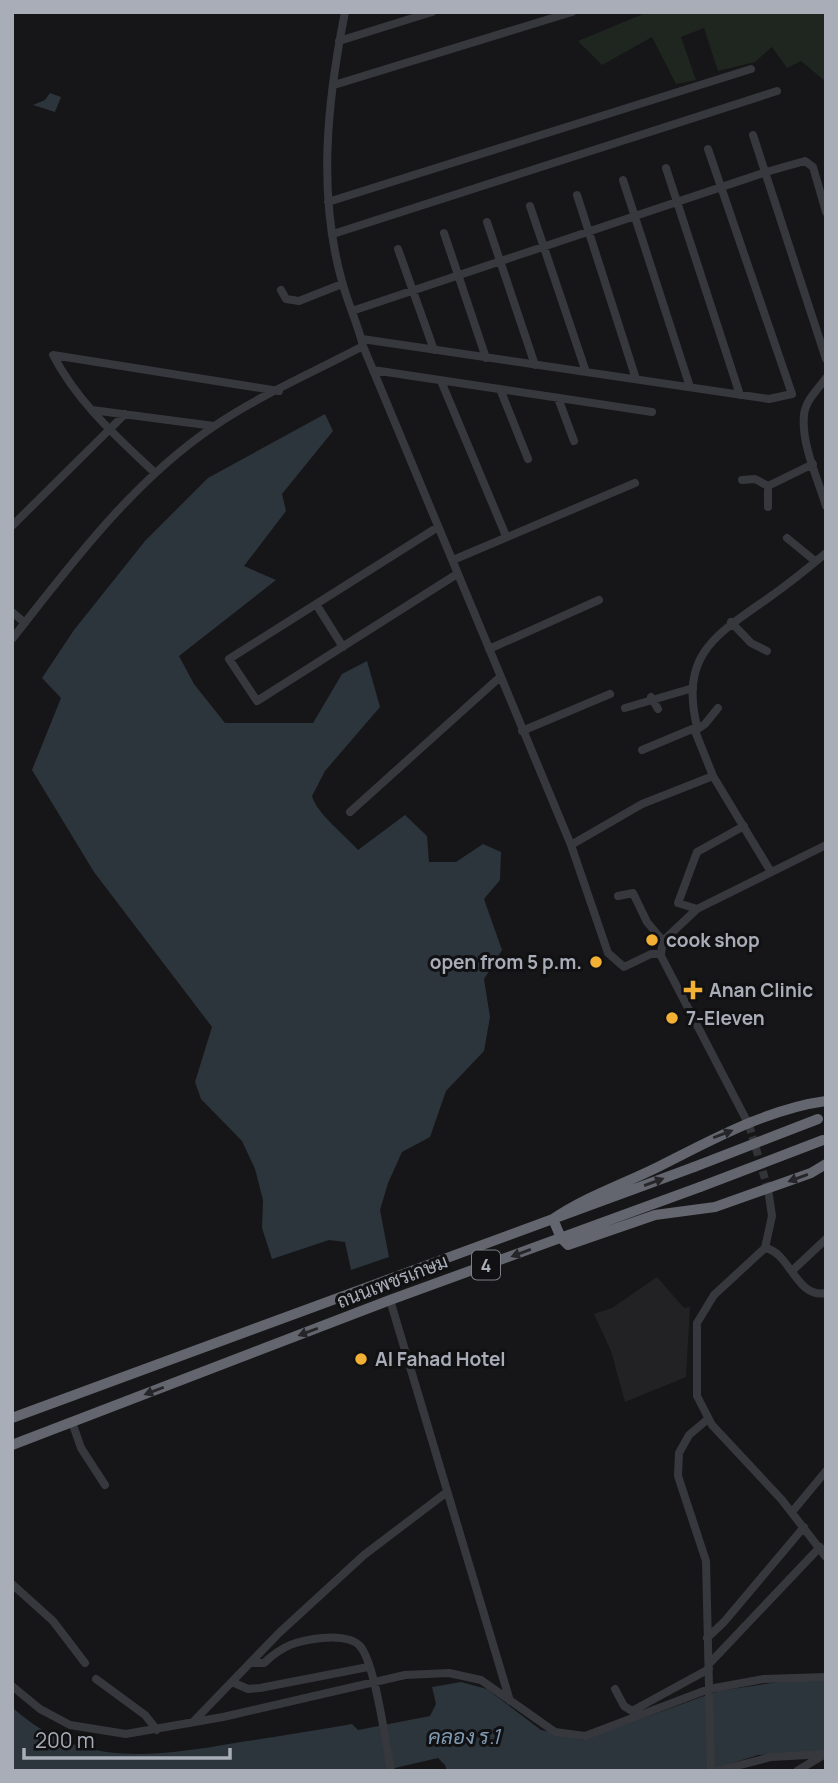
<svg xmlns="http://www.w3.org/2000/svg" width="838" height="1783" viewBox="0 0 838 1783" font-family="Manrope,Sarabun,sans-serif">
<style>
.built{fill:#222225}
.green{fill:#1e261f}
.water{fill:#2c353c}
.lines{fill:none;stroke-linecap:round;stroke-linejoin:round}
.minor-tunnel{stroke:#333438;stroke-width:8;stroke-dasharray:8 4;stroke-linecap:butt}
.minor{stroke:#37383d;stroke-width:8}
.highway{stroke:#63666e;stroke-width:10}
.highway-bridge{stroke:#63666e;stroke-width:10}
.oneway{fill:#26262a}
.poi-dot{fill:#f2b134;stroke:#111113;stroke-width:2.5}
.labels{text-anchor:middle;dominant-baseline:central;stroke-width:6;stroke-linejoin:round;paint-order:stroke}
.shield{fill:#111113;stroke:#7b7e86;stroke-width:2}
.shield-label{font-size:18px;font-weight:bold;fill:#a8adb8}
.poi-label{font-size:19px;font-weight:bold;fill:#a8adb8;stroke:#111113;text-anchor:start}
.street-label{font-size:19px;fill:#a8adb8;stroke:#111113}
.water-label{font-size:21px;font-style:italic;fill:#7f9bb3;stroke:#111113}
</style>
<rect width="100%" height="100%" fill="#161618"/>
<path class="built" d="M657,1277L684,1308L690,1307L686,1377L625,1402L611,1351L594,1314L612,1308Z"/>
<path class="green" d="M648,12H826V82L801,61L787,68L772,47L755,62L718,71L704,28L681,37L696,80L676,84L652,37L602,65L578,41Z"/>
<path class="water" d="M50,93L61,97L55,112L33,105L45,100Z
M325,414L333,431L282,494L286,511L244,566L276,580L179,656L194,684L225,723H313L342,674L367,661L380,707L325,771L312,796C317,814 345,835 358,850L405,815L427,836L429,862H456L483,844L501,852L500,880L484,899L502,950L484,979L490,1017L484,1051L446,1091L430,1137L402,1152L388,1183L380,1210L389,1257L351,1270L345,1242L329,1240L272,1259L262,1228L263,1200L255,1169L242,1141L201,1099L195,1082L212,1027L94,872L32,770L61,698L42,678L74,630L145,541L208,478Z
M792,1680H826V1751L758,1755L708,1771H447L445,1765L438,1758L382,1771H12V1707C78,1768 153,1757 235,1743C274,1737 313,1731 352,1724L358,1730L430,1716L436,1704L432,1687L461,1682L487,1689L541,1730L583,1740L718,1691Z"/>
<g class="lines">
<path class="minor-tunnel" d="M749,1125L768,1189"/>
<path class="minor" d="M345,12C327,102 317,196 343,285C349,306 358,325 363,346L571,845L608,953L624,967L651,954H660L749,1125
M339,41L432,12
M334,85L572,12
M753,135L826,359
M666,168L740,395
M623,180L690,387
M577,195L636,379
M328,202L751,69
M530,206L586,372
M487,222L535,365
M444,233L486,358
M333,234L777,91
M398,249L434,350
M281,290L286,299L299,301L342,284
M352,311L766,172L805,161L813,167L826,212
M362,339L769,399L792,394L708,149
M373,370L652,412
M826,378C818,389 805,401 804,415C801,444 818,479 826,506
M441,381L506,536
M500,389L528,459
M558,398L574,441
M92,410L214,426
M155,473C117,437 78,403 53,355L279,391
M742,480L755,479L768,486
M768,507V486L813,464
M12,526L125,414
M438,527L229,659L257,701L457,574
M787,538L815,561
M453,560L635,483
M316,604L343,647
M12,612L25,623
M731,622L751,643L767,651
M12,639C72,563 133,481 213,427C256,397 316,371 363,346
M489,649L599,600
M651,697L658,709
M625,708L693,688
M522,731L610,694
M695,731L705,724L718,708
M642,750L697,727
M350,812L500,677
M571,845L642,804L713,776
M771,872L713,776L695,731L697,727C680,655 714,636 767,599C787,585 807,569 826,553
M618,896L633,893L647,922L663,941
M697,909L678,903L697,852L744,826
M661,954L663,941L697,909L826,845
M765,1248L714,1295L697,1323V1396L712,1425L782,1500L826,1557
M765,1248C790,1252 796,1299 826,1293
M765,1248L772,1216L768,1189
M792,1271L826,1239
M390,1300L510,1701
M708,1419L689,1435L679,1453L678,1476L706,1561L711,1771
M72,1422L81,1448L105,1485
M792,1512L826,1471
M12,1584L53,1621L85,1663
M707,1638L724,1622L804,1527
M252,1663H264C283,1645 296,1641 322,1638C332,1637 351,1637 359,1645C375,1660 386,1746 391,1771
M709,1664L820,1547
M96,1679L145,1715L157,1730
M232,1682L248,1689L260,1688L368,1667
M12,1686L40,1709L70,1725L126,1734L223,1717L405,1675L449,1673L481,1680L555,1732L585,1736L709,1689L764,1679L826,1677
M615,1689L624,1706L632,1711L709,1669
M193,1722L279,1633L364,1555L447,1492
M717,1771L771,1757L826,1754
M797,1771L825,1754"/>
<path class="highway" d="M826,1101C767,1109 712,1140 660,1166C624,1184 587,1196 553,1219L561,1238L568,1245L655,1215L715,1207L811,1173L826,1164
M12,1418L694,1167
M12,1445L390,1300L700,1187"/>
<path class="highway-bridge" d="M694,1167L818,1119
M700,1187L823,1140"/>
</g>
<defs><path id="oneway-solid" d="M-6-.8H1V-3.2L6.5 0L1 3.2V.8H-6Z" transform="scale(1.75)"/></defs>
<g class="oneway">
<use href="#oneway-solid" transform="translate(723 1134) rotate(-21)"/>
<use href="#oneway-solid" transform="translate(798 1178) rotate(160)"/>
<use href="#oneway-solid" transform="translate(654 1182) rotate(-20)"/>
<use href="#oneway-solid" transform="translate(521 1253) rotate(160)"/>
<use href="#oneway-solid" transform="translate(308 1332) rotate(159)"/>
<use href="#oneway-solid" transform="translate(154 1391) rotate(159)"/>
</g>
<g class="poi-dot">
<circle cx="652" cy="940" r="7"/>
<circle cx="596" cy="962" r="7"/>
<path d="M689.5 979.5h7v7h7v7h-7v7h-7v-7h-7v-7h7z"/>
<circle cx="672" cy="1018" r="7"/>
<circle cx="361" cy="1359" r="7"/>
</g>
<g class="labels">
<rect class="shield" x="472" y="1250.5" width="28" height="29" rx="5"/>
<g class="shield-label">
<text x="486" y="1265">4</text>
</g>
<g class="poi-label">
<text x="666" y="940">cook shop</text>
<text x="582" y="962" text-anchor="end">open from 5 p.m.</text>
<text x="709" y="990">Anan Clinic</text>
<text x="686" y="1018">7-Eleven</text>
<text x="375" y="1359">Al Fahad Hotel</text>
</g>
<g class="street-label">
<text transform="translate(392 1281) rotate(-21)">ถนนเพชรเกษม</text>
</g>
<g class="water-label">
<text x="464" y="1736">คลอง ร.1</text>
</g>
</g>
<rect width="838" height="1783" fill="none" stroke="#a8adb8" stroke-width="28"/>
<path d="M24 1748v10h206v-10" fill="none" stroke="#a8adb8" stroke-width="3.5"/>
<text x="35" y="1748" font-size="21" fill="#a8adb8" stroke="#111113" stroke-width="5" paint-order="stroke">200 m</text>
</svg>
